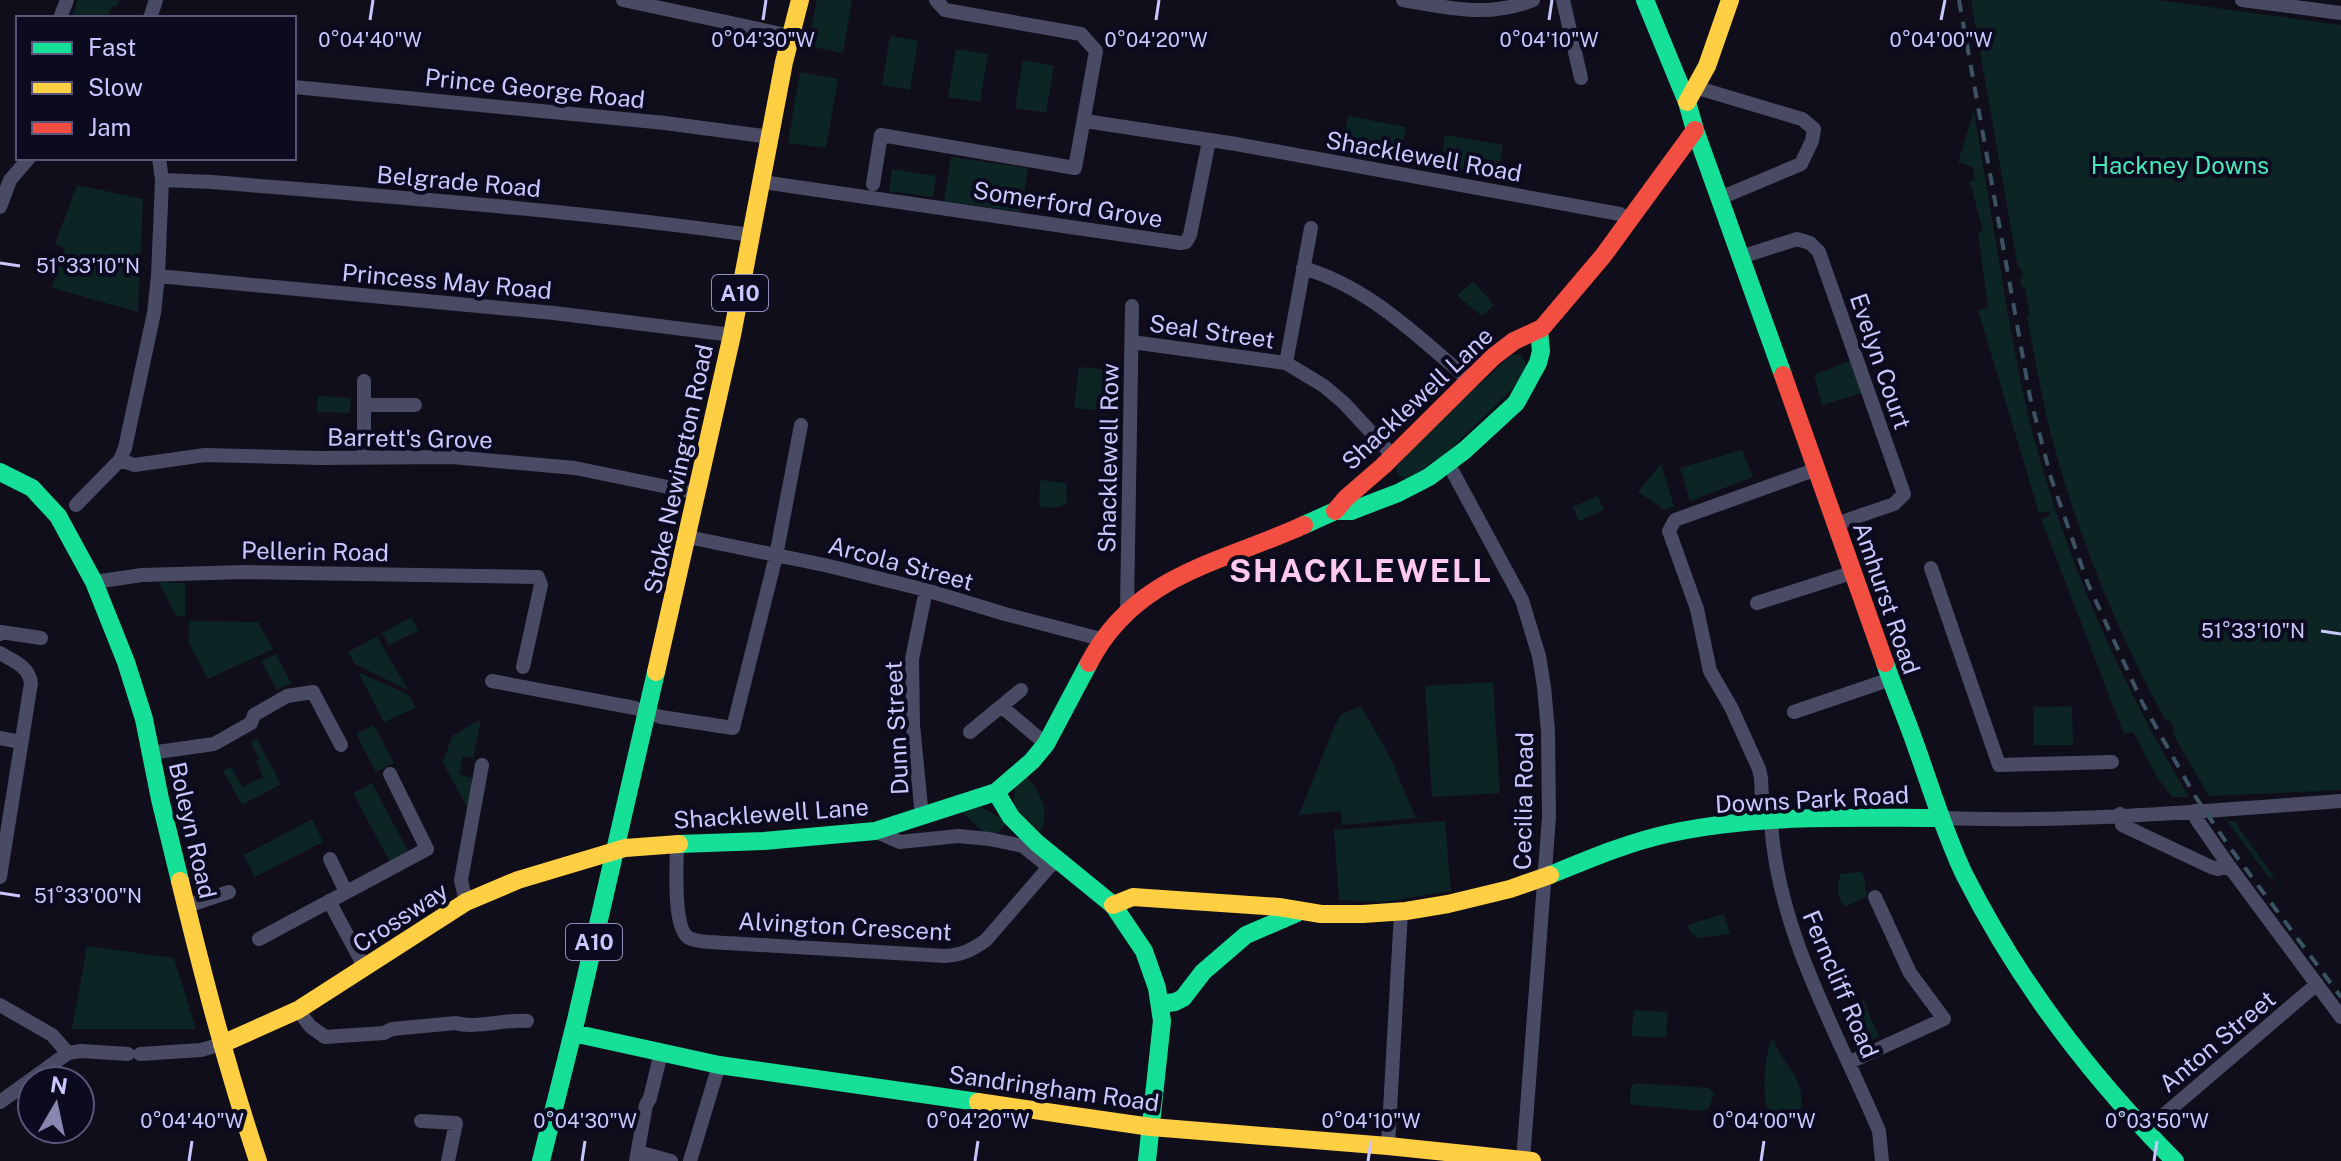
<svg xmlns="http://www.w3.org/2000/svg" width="2341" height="1161" viewBox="0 0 2341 1161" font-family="'Public Sans',sans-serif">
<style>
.green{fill:#0d2424}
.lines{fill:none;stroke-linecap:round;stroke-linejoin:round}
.street{stroke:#494a63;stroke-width:14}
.fast{stroke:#16e098;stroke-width:18}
.slow{stroke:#ffcf43;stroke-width:18}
.jam{stroke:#f24e42;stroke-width:18}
.rail{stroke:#3b5363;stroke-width:4;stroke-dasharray:12 10;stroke-linecap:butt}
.ticks{fill:none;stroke:#cac7ff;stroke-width:3}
.labels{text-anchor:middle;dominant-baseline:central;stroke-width:8;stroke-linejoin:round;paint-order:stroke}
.shield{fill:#0c0a1e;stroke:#918ebc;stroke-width:2}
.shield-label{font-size:22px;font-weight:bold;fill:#cac7ff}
.street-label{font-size:24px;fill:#cac7ff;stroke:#0c0a1e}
.park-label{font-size:24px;fill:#49e8b7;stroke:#0c0a1e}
.district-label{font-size:32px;font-weight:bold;letter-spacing:2px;fill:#ffc9ef;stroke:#0c0a1e}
.ticks-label{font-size:20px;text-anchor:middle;fill:#cac7ff;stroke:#0c0a1e;stroke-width:8;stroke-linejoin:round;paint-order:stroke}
</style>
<rect width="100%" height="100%" fill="#100e1a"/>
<path class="green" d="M78,0H119L116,7L112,6L108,18H72Z
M817,0H852L843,53L807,46Z
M1971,0H2158L2341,25V790L2209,796L2172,732L2175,730L2169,719L2166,721C2118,633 2079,539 2053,442C2042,401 2035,359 2027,316L2030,315L2025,287H2021L2020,278L2023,277L2021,268H2018Z
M890,36L918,41L910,90L882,85Z
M956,49L988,54L980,102L948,97Z
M1023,60L1054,66L1046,113L1015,108Z
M800,72L838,79L826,148L788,143Z
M1974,111C1984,171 1994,231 2004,291C2013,343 2022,395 2036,446C2070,569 2123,687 2189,797H2172L2157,777L2133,732L2124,734L2041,519L2050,516L2049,511L2039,513L1978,310L1988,307L1978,233L1983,231L1970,182L1975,180L1973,167L1958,162Z
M1348,116L1406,127L1399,164L1341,154Z
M1445,135L1503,145L1497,178L1440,168Z
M951,157L1028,168L1021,212L944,201Z
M892,169L936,176L933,197L889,191Z
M77,185L143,199L138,312L52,288L64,248L55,244Z
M1473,281L1494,305L1482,316L1457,296Z
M1519,354L1526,362V370L1520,382L1447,452L1432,465L1406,479L1397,474L1396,467L1426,433L1506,360L1512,355Z
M1854,359L1866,392L1822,405L1814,375Z
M1079,367L1120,371V412L1074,408Z
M318,396L351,398L350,413L317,412Z
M1742,450L1753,477L1690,501L1680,468Z
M1661,464L1674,506L1665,510L1638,492Z
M1040,480L1066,483L1067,502C1059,510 1049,507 1039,507Z
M1598,496L1604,510L1579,521L1573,507Z
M159,582L185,583V616H176Z
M411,617L418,631L389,645L382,633Z
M189,621L258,622L273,649L208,679L189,643Z
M377,636L408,690L355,664L348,652Z
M276,654L291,683L277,690L261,661Z
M358,672L409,695L416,708L384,722Z
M1493,682L1500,793L1432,797L1425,686Z
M1361,706L1391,759L1416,818L1342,825L1341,811L1299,815L1335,725L1342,714Z
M2072,706L2073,745H2034L2033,707Z
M481,719L473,758L463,756L459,774L475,779L470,812L443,763L452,736Z
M374,725L394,763L376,772L356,734Z
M257,739L281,784L242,805L223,771L231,767L243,787L263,777L256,761L259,759L250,742Z
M1026,776C1040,791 1051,812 1040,832L1013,805L1015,788Z
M372,783L408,851L390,862L353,793Z
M982,807L1004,820V827L993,836L985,834L961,811Z
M312,819L323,842L255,877L244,855Z
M1445,821L1451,891L1382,902L1339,900L1334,830Z
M2227,821H2236L2237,825L2295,906L2272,876L2269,878Z
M1860,872L1863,873L1867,896L1845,907C1836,899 1838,885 1840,874Z
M1724,914L1730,934L1698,938L1691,933L1687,925Z
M87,946L174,958L196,1029H72Z
M1859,1000L1864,1001L1879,1037L1858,1045L1845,1012Z
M1634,1010L1668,1012L1666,1038L1631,1036Z
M1771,1040L1774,1041C1785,1069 1805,1076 1801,1110L1794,1117H1782L1770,1114C1760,1098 1765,1057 1771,1040Z
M1635,1083L1709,1088L1714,1093L1709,1108L1704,1111L1634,1105L1630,1104L1631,1086Z"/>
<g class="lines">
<path class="street" d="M623,0L791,36
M1403,0C1448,8 1489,18 1533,0
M1563,0L1581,78
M2242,0L2341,13
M60,18L67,0
M150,18L156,0
M294,87L665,123L771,137
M1698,88L1802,119L1814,129L1812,141L1801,164L1720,198
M1085,121L1236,144L1620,214L1630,220
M162,180L212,182C392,197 572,210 751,235
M762,182L1180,243L1186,242L1190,235L1209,141
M873,184L881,135L1075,168L1096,51L1081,34L945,10L936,0
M0,207L10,180L29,158
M1741,257L1797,239L1810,243L1819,252L1904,494L1894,504L1836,524
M1303,268C1369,287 1417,336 1468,379
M158,276L554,313L732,335
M1132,342L1286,363L1324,386L1344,403L1393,456
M1286,363L1311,228
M364,381V458
M365,405H415
M120,460L134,465L205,455L321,458L452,457L575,468L697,493
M1448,463L1522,600L1539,656L1544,687L1548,731L1549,817L1523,1161
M76,505L120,460L125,448L154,313L158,276L162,180L159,158
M688,537L829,566L926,590L1005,614L1101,639
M1931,568L1999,765L2112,762
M94,582L142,575L245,572L538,577L541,585L523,667
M1757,603L1854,572
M1127,610L1132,306
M0,634L1,632L41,638
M0,653C13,661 29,666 31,683L0,877
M492,681L635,708L661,717L733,728L776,556L801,425
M1002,707L1046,744
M1794,712L1891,679
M970,732L1021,690
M0,738L21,742
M150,753L214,744L251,723L254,715L287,696L313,692L341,745
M2195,811L2197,820L2229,866L2341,1017
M2120,814L2122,825L2211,867L2218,869L2229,866
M922,817L913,725L912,659L926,590
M1940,818C2073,823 2208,811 2341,801
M1763,821L1761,778L1759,769L1731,707L1710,671L1697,609L1669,531L1675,520L1817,469
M1771,821C1777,931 1837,1031 1879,1131L1882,1161
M875,831L900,842L958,836L989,839L1023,846L1049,867
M677,844C677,862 672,928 689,938C699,943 716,942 727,943L945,956C962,955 972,950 986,940L1049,867L1058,861
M330,859L346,892
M329,901L365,968
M466,902L461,880L482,765
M187,906L229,892
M259,939L427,849L390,774
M0,1005L52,1035L68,1053
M298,1010L310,1026L325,1037L384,1033L392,1029L456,1023C475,1029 505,1019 527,1021
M140,1054L201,1050L222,1044
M1850,1062L1944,1019L1910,973L1875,897
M0,1102L68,1053L81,1051L128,1054
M421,1121L456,1123L448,1161
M2145,1131L2317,984
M1388,1146L1401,912
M638,1152L671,1161
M636,1161L646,1105L650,1098L661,1053
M690,1161L719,1065"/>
<path class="fast" d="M1645,0L1687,102L1695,130L1783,375
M0,472L32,488L58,516L94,582L126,662L144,719L160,799L180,881
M1304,525L1335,511H1351L1398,493L1429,477L1465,450L1516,403L1538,363L1541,351L1539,331
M1885,663C1895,692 1907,720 1917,749C1932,791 1945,834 1964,874C2018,981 2090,1076 2175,1161
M996,792L1011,817L1037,843L1113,905L1144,951L1157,988L1162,1021L1147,1161
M679,844L764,841L875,831L996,792L1032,761L1046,744L1089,663
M1550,875C1589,859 1629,842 1671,833C1759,814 1851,818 1940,818
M1161,1004L1175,1002L1183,998L1203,972L1246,935L1297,913
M573,1033L719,1065L978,1102
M541,1161L576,1020L656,672"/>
<path class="slow" d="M1687,102L1707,66L1730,0
M656,672L732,335L784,62L800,0
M180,881C203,975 227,1069 258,1161
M1113,905L1133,897L1279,907L1321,914H1363L1406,911L1448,904L1510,889L1550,875
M222,1044L298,1010L466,902L518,880L625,848L679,844
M978,1102L1151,1127L1388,1146L1532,1161"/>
<path class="jam" d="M1783,375L1885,663
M1335,511L1346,498L1383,466L1493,357L1514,341L1542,328L1603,256L1695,130
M1089,663C1135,574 1221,563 1304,525"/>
<path class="rail" d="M1959,0L2030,397L2051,478L2088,584L2143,704L2195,796L2228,845L2341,997"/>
</g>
<path class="ticks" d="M370,20L373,0M763,20L766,0M1156,20L1159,0M1549,20L1552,0M1941,20L1945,0M0,263L20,266M2321,631L2341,634M0,893L20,896M189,1161L192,1141M582,1161L585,1141M975,1161L978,1141M1368,1161L1371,1141M1761,1161L1764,1141M2154,1161L2157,1141"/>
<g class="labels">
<g class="shield">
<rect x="712" y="275" width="56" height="36" rx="6"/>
<rect x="566" y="924" width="56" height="36" rx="6"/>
</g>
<g class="shield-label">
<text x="740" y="293">A10</text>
<text x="594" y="942">A10</text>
</g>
<g class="street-label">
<text transform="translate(535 88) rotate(6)">Prince George Road</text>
<text transform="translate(1424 156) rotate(10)">Shacklewell Road</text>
<text transform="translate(459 181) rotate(5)">Belgrade Road</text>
<text transform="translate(1068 204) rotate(9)">Somerford Grove</text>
<text transform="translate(447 281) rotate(5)">Princess May Road</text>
<text transform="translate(1212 331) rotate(8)">Seal Street</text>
<text transform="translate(1881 361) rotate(71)">Evelyn Court</text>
<text transform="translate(1417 398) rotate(-43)">Shacklewell Lane</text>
<text transform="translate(410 438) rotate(1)">Barrett's Grove</text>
<text transform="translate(1108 458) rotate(-89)">Shacklewell Row</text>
<text transform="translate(678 469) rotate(-78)">Stoke Newington Road</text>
<text transform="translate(315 551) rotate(1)">Pellerin Road</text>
<text transform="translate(901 563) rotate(15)">Arcola Street</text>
<text transform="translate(1887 598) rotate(71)">Amhurst Road</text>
<text transform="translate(896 728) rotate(-93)">Dunn Street</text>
<text transform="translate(1812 799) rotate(-3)">Downs Park Road</text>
<text transform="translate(1523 801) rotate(-89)">Cecilia Road</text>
<text transform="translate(771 813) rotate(-4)">Shacklewell Lane</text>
<text transform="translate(193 830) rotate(77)">Boleyn Road</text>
<text transform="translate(400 917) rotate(-33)">Crossway</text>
<text transform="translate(845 926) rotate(3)">Alvington Crescent</text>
<text transform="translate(1841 984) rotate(67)">Ferncliff Road</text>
<text transform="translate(2217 1041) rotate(-40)">Anton Street</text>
<text transform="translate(1054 1088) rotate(8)">Sandringham Road</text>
</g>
<g class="park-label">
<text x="2180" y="165">Hackney Downs</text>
</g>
<g class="district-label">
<text x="1361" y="570">SHACKLEWELL</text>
</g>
</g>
<g class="ticks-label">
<text x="370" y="47">0°04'40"W</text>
<text x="763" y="47">0°04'30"W</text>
<text x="1156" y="47">0°04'20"W</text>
<text x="1549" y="47">0°04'10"W</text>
<text x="1941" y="47">0°04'00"W</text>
<text x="88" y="273">51°33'10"N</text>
<text x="2253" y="638">51°33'10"N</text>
<text x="88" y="903">51°33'00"N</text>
<text x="192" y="1128">0°04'40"W</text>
<text x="585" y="1128">0°04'30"W</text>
<text x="978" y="1128">0°04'20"W</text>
<text x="1371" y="1128">0°04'10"W</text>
<text x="1764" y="1128">0°04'00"W</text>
<text x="2157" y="1128">0°03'50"W</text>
</g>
<rect x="16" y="16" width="280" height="144" fill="#0c0a1e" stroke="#585678" stroke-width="2"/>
<rect x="32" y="42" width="40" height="12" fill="#16e098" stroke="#585678" stroke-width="2"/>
<text x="88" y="56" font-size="24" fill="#cac7ff">Fast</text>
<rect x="32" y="82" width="40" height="12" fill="#ffcf43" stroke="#585678" stroke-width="2"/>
<text x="88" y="96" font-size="24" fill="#cac7ff">Slow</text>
<rect x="32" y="122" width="40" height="12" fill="#f24e42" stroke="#585678" stroke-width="2"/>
<text x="88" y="136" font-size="24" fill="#cac7ff">Jam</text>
<g transform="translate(56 1105) rotate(9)"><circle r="38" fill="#0c0a1e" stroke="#585678" stroke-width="2"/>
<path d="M0-6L14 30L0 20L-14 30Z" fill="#8986af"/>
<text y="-12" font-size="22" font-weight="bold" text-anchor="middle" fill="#cac7ff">N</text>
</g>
</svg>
